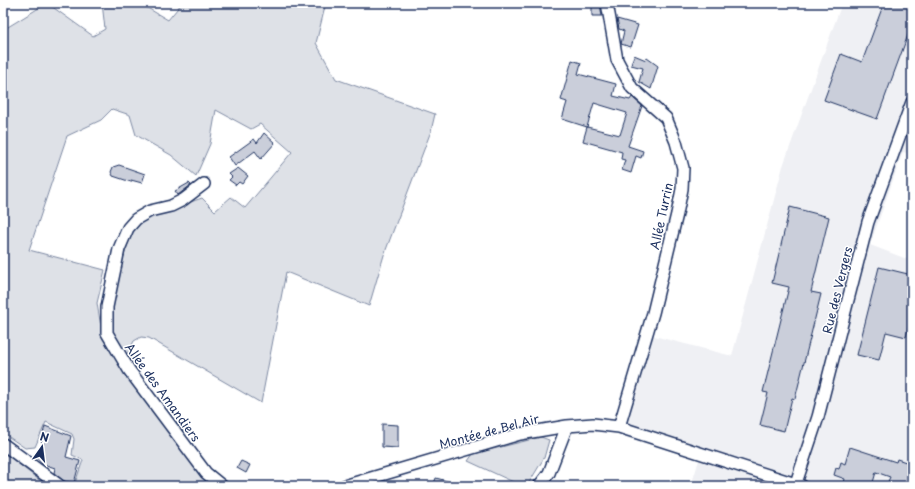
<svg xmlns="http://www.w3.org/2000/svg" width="915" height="489" viewBox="0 0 915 489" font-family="'Playpen Sans',sans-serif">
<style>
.built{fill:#eff0f4}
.green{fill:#dee1e7;stroke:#7c88a2}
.building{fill:#caceda;stroke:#1b2f5e;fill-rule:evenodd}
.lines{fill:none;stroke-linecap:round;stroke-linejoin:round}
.minor-casing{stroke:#1b2f5e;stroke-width:14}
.minor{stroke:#fff;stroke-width:11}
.labels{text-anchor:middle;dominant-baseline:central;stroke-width:3;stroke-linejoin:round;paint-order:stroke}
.street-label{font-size:12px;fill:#1b2f5e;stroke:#fff}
</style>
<rect width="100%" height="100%" fill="#fff"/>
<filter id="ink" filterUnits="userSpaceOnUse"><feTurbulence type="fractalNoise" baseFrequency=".025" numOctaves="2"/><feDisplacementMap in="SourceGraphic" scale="8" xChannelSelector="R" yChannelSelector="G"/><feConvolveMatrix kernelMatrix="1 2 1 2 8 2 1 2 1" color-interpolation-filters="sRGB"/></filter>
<g filter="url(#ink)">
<path class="built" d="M842,3H912V154L903,152L870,245L912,261V486H691L699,460L623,436L627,416L650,335L732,356L783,166Z"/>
<path class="green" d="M47,3L93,36L105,29L102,3H139L168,20L182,3H326L316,43L336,79L435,114L431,131L384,255L369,306L286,272L261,403L149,338L141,337L134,341L126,357C120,346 112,336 111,324C109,307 126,235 139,224C151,214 186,204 202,198L215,211L231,197L245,208L292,152L260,124L251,129L216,110L210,144L196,176L171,155L136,135L130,115L112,109L101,120L67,136L29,250L105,270L97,303L103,339L114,356L206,477L217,486H74L83,460L72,455L74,439L72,434L46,422L35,447L25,448L3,433V30Z
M541,437L549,440L544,458L527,486H522L468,461L473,454Z
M3,452L47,486H3Z"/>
<path class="building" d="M592,3H600L602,16H592Z
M884,3H912V24L877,119L824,100L841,54L862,62Z
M617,19L638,25L631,47L621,44L624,31L619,29Z
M634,55L646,60L647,58L658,66L651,89L639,82L643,68L631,65Z
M572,60L581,63L578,74L616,84L613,96L630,100L632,97L642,106L628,146L643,151L641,158L636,156L631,173L622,170L625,160L621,159L622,152L583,141L587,127L562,119L567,102L561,100ZM594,103L627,113L620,135L587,127Z
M264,133L275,143L261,159L255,151L235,166L229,157L254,139L257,143Z
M119,165L145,174L142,183L131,180V182L113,176L111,172L113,167Z
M238,168L248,176L242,184L239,182L236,185L229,180L232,177L229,174Z
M189,183L191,185L178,195L175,191Z
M790,207L829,217L811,292L821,294L795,399L792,398L784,431L760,425L768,393L763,392L789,287L772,283Z
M879,267L912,275V313L906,337L886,332L879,360L857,355Z
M382,424L398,425V448L382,447Z
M45,426L71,436L66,457L80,461L74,483L64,481L54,473L55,468L43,464L34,456L44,443L41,441Z
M850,447L896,462L897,459L912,464V477L909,476L905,486H886L890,477L876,472L872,486H843L845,479L834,475L836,468L839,469L841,462L845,464Z
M241,461L250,465L246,473L237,468Z
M436,478L458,484L457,486H433Z"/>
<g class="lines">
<defs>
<path id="minor" d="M607,3L617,60L632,88L666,118L676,142L683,168L682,189L677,214L653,313L619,427
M204,184L183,200L171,206L150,211L136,219L128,228L119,249L107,307V333L129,370L206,473L222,486
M3,444L60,486
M344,486L520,434L567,426L593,424L619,427L802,486
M539,486L549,473L567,426
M795,486L818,417L868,222L912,102"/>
</defs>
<use href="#minor" class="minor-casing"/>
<use href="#minor" class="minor"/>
</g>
</g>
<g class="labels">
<g class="street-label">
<text transform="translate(661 216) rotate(-78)">Allée Turrin</text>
<text transform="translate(837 290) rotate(-76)">Rue des Vergers</text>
<text transform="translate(163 392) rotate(54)">Allée des Amandiers</text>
<text transform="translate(489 431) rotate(-15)">Montée de Bel Air</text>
</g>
</g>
<rect width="915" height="489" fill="none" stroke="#fff" stroke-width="16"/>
<rect x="8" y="8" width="899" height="473" fill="none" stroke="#1b2f5e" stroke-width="1.5" filter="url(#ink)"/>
<g transform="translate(42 447) rotate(14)" stroke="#ffffff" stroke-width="3" paint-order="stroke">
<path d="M0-3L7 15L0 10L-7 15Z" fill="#1b2f5e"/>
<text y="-6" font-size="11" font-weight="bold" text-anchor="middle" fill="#1b2f5e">N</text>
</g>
</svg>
